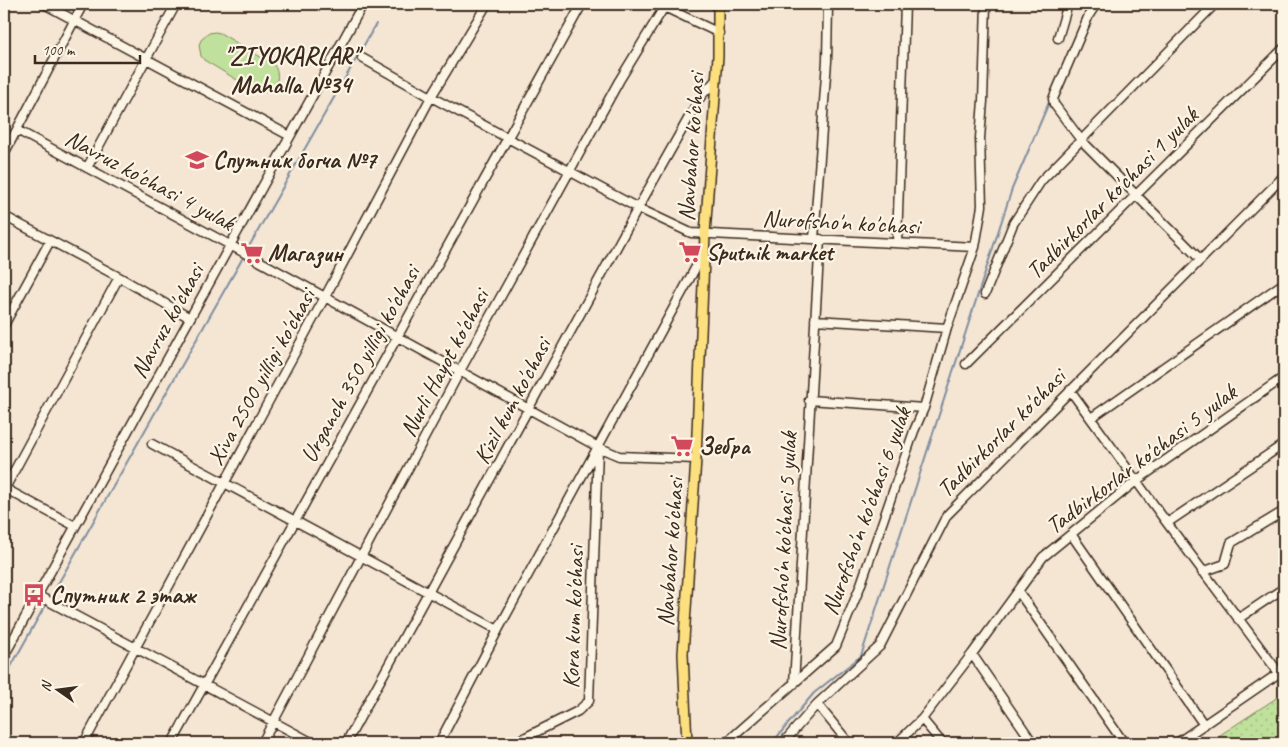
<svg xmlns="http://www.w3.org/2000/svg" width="1288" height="747" viewBox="0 0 1288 747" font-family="Caveat,sans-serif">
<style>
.grass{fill:url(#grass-dots);stroke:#7d865c}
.garden{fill:#bfe19b;stroke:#7d865c}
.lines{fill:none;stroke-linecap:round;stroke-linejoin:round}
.stream{stroke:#7f8fa0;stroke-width:2}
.minor-casing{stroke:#3b2a1e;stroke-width:11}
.major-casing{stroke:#3b2a1e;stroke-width:12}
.minor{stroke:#fcf5e5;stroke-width:8}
.major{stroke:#fce080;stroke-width:9}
.labels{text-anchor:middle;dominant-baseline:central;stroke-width:4.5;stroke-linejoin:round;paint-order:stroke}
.street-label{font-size:24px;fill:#3b2a1e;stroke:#fcf5e5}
.poi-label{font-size:24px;font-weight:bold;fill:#3b2a1e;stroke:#fcf5e5;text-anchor:start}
.neighbourhood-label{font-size:25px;font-weight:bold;fill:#3b2a1e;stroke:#fcf5e5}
</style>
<defs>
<pattern id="grass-dots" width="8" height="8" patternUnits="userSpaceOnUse" patternTransform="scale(1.25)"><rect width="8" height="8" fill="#bfe19b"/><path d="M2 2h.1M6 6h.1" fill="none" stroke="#a5c185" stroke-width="1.8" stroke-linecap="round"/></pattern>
</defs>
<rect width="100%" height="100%" fill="#f5e5d3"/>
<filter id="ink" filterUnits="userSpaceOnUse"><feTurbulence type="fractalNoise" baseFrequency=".02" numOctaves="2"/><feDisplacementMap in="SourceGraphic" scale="10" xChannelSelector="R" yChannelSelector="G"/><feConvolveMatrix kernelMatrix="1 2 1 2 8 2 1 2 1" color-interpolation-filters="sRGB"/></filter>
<g filter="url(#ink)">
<path class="grass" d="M1284,693V743H1208Z"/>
<path class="garden" d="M215,32L220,33L274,65C283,79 274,94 257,92L204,60L201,56L199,45L201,40L209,33Z"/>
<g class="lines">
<path class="stream" d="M247,250L376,24
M50,598L245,254
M4,679L47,602
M772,743L814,693L861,656L1012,189L1050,100"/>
<defs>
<path id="minor" d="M44,4L290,136
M658,4L719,33
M1096,4L1089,15L1053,99L1054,104L1081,140L1201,260
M1058,38L1068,4
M362,58L431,97L638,208L691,233L975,247
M17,130L230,245L598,447L619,456L696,459
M4,154L83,4
M87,168L176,4
M4,216L119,277L190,318
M814,239L827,61L828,4
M897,243L905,4
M985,294L1013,224L1041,181L1215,4
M815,320L947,328
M4,325L50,241
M966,364L1284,48
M1070,390L1167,523L1279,673
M809,400L924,408
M1091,418L1284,283
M152,444L498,630
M4,488L75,526
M4,490L119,277
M1167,523L1284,444
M1071,534L1204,725
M1202,572L1225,564L1231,543L1284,511
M1018,591L1124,743
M37,595L313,743
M1238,619L1284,588
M972,654L1033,743
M4,656L363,4
M794,684L820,239
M817,704L849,743
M922,719L942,743
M84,743L325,297L431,97L487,4
M172,743L582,4
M262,743L460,371L619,81L666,4
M346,743L638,208L701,96L715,81
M439,743L498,630L703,254
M514,743L578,711L589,701L598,449
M726,743L836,646L860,587L914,431L924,408L947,328L975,247L982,206L980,138L983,101L986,4
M783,743L817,704L880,646L947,515L1284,176
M897,743L922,719L972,654L1043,557L1136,481L1284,377
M1177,743L1279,673L1284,670"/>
<path id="major" d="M687,743L683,654L696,459L705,234L718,56V4"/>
</defs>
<use href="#minor" class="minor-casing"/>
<use href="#major" class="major-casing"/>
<use href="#minor" class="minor"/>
<use href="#major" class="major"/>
</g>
</g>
<defs>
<symbol id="school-bare" viewBox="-9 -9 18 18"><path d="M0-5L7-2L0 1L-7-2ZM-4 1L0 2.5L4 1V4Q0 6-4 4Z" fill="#d1495b" stroke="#fcf5e5" stroke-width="2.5" paint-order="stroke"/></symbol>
<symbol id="supermarket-bare" viewBox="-9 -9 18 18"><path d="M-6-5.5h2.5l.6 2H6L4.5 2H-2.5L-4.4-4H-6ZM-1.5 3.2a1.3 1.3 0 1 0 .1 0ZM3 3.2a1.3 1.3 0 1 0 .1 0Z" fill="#d1495b" stroke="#fcf5e5" stroke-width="2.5" paint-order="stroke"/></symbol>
<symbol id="bus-bare" viewBox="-9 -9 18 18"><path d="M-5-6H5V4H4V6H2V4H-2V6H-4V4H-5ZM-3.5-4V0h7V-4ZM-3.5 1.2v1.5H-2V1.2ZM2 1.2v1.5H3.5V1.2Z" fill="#d1495b" stroke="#fcf5e5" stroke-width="2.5" paint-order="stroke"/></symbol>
</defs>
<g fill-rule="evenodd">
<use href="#school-bare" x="181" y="144" width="32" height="32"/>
<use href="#supermarket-bare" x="674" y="236" width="32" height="32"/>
<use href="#supermarket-bare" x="236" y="237" width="32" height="32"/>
<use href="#supermarket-bare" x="666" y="430" width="32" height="32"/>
<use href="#bus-bare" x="18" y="579" width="32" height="32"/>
</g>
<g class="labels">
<g class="street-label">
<text transform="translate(691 147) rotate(-86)">Navbahor ko'chasi</text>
<text transform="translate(150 180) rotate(28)">Navruz ko'chasi 4 yulak</text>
<text transform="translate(1112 193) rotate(-45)">Tadbirkorlar ko'chasi 1 yulak</text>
<text transform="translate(841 222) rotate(3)">Nurofsho'n ko'chasi</text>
<text transform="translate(167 321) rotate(-61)">Navruz ko'chasi</text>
<text transform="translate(444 363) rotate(-62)">Nurli Hayot ko'chasi</text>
<text transform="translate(360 364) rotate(-61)">Urganch 350 yilligi ko'chasi</text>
<text transform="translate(261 377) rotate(-61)">Xiva 2500 yilligi ko'chasi</text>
<text transform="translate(512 401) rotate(-62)">Kizil kum ko'chasi</text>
<text transform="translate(1001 433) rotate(-45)">Tadbirkorlar ko'chasi</text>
<text transform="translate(1141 459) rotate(-37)">Tadbirkorlar ko'chasi 5 yulak</text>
<text transform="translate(866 511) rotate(-70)">Nurofsho'n ko'chasi 6 yulak</text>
<text transform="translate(783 541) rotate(-87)">Nurofsho'n ko'chasi 5 yulak</text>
<text transform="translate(670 552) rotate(-86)">Navbahor ko'chasi</text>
<text transform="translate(573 617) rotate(-88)">Kora kum ko'chasi</text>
</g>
<g class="poi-label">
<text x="213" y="160">Спутник богча №7</text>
<text x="706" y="252">Sputnik market</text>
<text x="268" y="253">Магазин</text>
<text x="699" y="446">Зебра</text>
<text x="50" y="595">Спутник 2 этаж</text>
</g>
<g class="neighbourhood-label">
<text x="291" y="56">"ZIYOKARLAR"<tspan x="291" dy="29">Mahalla №34</tspan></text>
</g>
</g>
<rect width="1288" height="747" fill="none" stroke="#fcf5e5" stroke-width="20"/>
<rect x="10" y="10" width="1268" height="727" fill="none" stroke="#3b2a1e" stroke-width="2" filter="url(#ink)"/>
<g transform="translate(58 690) rotate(284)" stroke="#fcf5e5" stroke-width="4" paint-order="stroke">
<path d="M0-4L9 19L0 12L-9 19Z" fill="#3b2a1e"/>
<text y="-8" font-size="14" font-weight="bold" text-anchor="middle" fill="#3b2a1e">N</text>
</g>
<path d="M35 55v8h105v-8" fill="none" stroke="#3b2a1e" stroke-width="2.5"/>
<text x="42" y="55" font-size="15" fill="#3b2a1e" stroke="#fcf5e5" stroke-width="4" paint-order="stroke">100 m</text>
</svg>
